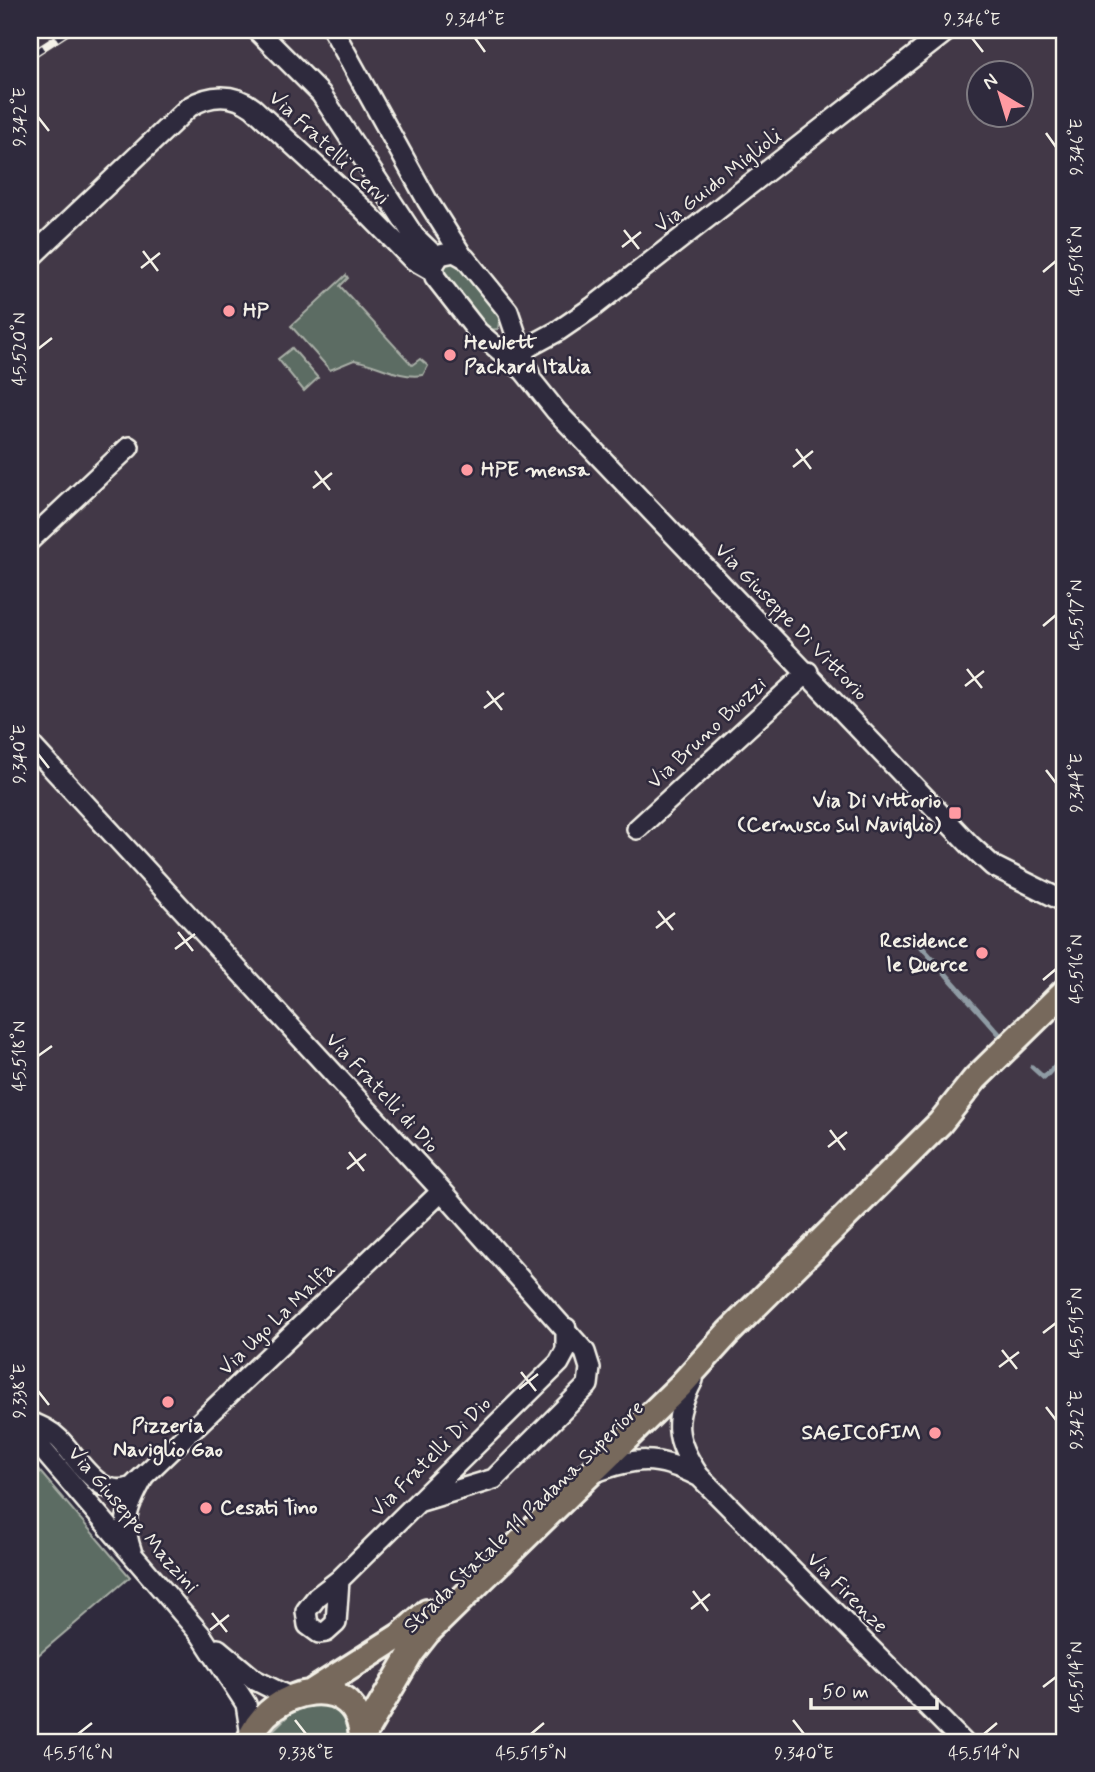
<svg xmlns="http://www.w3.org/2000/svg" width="1095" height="1772" viewBox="0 0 1095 1772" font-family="Mynerve,sans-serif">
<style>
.built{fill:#423946;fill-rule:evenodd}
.green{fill:#5c6c63;stroke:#a8aea6;stroke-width:2}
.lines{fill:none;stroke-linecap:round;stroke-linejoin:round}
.stream{stroke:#8f9ba4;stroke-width:5}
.minor-casing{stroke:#f4f1e8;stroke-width:24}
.major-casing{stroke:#f4f1e8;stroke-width:30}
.minor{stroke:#2f2a3d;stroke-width:19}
.major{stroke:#77695c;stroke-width:24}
.rail-casing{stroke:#f4f1e8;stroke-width:8}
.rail{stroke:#2f2a3d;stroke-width:5;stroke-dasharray:16;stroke-linecap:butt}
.ticks{fill:none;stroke:#f4f1e8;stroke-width:2.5}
.poi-dot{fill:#ff9aa2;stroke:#2f2a3d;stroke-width:2.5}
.labels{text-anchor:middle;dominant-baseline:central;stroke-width:5;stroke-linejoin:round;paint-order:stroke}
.street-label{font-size:21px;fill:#f4f1e8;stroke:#2f2a3d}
.poi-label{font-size:21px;font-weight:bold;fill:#f4f1e8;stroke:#2f2a3d;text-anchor:start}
.neatline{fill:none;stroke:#f4f1e8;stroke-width:2.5}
.ticks-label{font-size:18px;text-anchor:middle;fill:#f4f1e8}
</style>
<rect width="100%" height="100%" fill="#2f2a3d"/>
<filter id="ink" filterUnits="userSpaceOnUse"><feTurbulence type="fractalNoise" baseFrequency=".0143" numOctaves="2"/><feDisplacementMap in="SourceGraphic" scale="14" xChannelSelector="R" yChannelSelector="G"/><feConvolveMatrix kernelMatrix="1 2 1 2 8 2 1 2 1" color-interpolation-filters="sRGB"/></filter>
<g filter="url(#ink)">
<path class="built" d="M30,30H1065V1742H250L262,1717L30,1433ZM979,74H1021V116H979ZM346,275L348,278L340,286L423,375L413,376L392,372L354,360L330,370L291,326Z"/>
<path class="green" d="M445,261L456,262L500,315L498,329L487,330L441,275Z
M346,275L348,278L340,286L412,365L420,359L428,366L423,375C398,379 378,364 354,360L330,370L291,326Z
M292,348L318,378L304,391L278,359Z
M30,1460L130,1577L30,1662Z
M318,1700L344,1712L351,1737L349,1742H261L298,1706Z"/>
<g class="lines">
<path class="stream" d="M920,945L1001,1036
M1032,1067L1044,1078L1065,1055"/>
<defs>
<path id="minor" d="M257,30L321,94L414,236L437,258
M333,30L427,200L461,254
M30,258L189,107C210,94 233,93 253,108L363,209L412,259L433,271
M510,357L558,331L593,307L948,30
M531,379L508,311L465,258L454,252L440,255L433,266L435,277L478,332L524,371L556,411L971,846L993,866L1065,902
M30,540L129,447
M30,744L442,1191L585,1352L590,1368L588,1385L494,1479L418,1502
M637,829L808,672
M693,1380C672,1420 674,1439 699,1476L963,1742
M30,1422C40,1426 50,1430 59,1439C78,1458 99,1501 132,1487L442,1191
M30,1435L201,1635L246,1704L251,1736
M593,1473C636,1457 656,1455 698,1476
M131,1550C121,1521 128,1506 142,1480
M339,1580L559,1363L566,1350V1328
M339,1580L336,1623L326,1632L319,1633L308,1625L306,1611L317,1597Z
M218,1649L255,1680L289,1697"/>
<path id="major" d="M313,1691L401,1635L427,1612
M362,1737L412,1652L427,1633L680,1386L728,1333L940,1123L975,1079L1065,991
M249,1742C267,1686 362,1666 362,1742"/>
</defs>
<use href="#minor" class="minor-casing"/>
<use href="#major" class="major-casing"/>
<use href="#minor" class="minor"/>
<use href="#major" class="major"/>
<defs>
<path id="rail" d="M30,56L70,30"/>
</defs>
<use href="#rail" class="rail-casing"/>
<use href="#rail" class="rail"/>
</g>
</g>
<path class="ticks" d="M475,38L485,52M972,38L983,52M38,117L49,131M1046,133L1056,147M624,230L639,249M622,247L641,232M143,251L158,271M141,268L160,253M1043,272L1056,261M38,349L52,338M796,449L811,469M793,467L813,451M315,471L330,490M313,488L332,473M1043,626L1056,615M967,669L982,688M965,686L984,671M487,691L502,710M484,708L504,693M38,754L49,768M1046,770L1056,783M658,911L673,930M656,928L675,913M178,932L193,951M175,949L195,934M1043,980L1056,969M38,1056L52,1046M830,1130L845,1150M828,1147L847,1132M349,1152L364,1171M347,1169L366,1154M1043,1333L1056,1323M1002,1350L1017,1369M999,1367L1019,1352M521,1372L536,1391M519,1389L538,1374M38,1391L49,1405M1046,1407L1056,1420M693,1591L708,1611M691,1609L710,1594M212,1613L227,1632M210,1630L229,1615M1043,1687L1056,1677M295,1720L306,1734M793,1720L804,1734M78,1734L92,1723M531,1734L544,1723M984,1734L997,1723"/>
<g class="poi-dot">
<circle cx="229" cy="311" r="7"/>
<circle cx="450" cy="355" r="7"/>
<circle cx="467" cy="470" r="7"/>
<rect x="948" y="806" width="14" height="14" rx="3.5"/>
<circle cx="982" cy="953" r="7"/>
<circle cx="168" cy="1402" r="7"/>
<circle cx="935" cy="1433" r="7"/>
<circle cx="206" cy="1508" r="7"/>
</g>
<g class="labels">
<g class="street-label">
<text transform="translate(329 148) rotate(43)">Via Fratelli Cervi</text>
<text transform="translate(718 181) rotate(-38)">Via Guido Miglioli</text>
<text transform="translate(791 622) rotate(46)">Via Giuseppe Di Vittorio</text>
<text transform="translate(707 733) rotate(-43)">Via Bruno Buozzi</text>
<text transform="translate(382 1093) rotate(47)">Via Fratelli di Dio</text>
<text transform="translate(277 1319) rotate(-44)">Via Ugo La Malfa</text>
<text transform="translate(431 1457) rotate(-45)">Via Fratelli Di Dio</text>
<text transform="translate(524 1517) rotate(-44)">Strada Statale 11 Padana Superiore</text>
<text transform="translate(133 1520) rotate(49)">Via Giuseppe Mazzini</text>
<text transform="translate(847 1593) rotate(45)">Via Firenze</text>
</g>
<g class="poi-label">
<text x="243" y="311">HP</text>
<text x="464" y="343">Hewlett<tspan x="464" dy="24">Packard Italia</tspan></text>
<text x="481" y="470">HPE mensa</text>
<text x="941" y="801" text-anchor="end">Via Di Vittorio<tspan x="941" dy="24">(Cernusco sul Naviglio)</tspan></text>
<text x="968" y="941" text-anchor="end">Residence<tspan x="968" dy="24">le Querce</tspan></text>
<text x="168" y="1426" text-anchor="middle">Pizzeria<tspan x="168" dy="24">Naviglio Gao</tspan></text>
<text x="921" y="1433" text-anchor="end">SAGICOFIM</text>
<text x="220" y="1508">Cesati Tino</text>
</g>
</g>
<rect width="1095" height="1772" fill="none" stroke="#2f2a3d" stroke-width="77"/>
<g transform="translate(1000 94) rotate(322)"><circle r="33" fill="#2f2a3d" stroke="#7e7a81" stroke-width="2"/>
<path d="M0-5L12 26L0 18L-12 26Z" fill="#ff9aa2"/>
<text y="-10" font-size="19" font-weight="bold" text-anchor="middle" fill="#f4f1e8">N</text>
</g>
<path d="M811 1698v10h126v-10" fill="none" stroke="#f4f1e8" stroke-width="3.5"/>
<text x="822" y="1698" font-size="21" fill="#f4f1e8" stroke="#2f2a3d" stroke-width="5" paint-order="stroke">50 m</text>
<rect x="38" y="38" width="1018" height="1696" class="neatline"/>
<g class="ticks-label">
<text x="475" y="25">9.344°E</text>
<text x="972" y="25">9.346°E</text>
<text transform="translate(19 117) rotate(-90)" y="6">9.342°E</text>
<text transform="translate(1076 147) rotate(-90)" y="6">9.346°E</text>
<text transform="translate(1076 261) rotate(-90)" y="6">45.518°N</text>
<text transform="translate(19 349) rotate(-90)" y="6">45.520°N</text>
<text transform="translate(1076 615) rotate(-90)" y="6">45.517°N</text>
<text transform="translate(19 754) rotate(-90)" y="6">9.340°E</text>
<text transform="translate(1076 783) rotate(-90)" y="6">9.344°E</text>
<text transform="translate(1076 969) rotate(-90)" y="6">45.516°N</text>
<text transform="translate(19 1056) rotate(-90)" y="6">45.518°N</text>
<text transform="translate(1076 1323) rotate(-90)" y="6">45.515°N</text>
<text transform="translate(19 1391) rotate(-90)" y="6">9.338°E</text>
<text transform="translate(1076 1420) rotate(-90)" y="6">9.342°E</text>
<text transform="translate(1076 1677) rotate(-90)" y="6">45.514°N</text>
<text x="78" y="1759">45.516°N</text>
<text x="306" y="1759">9.338°E</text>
<text x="531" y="1759">45.515°N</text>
<text x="804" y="1759">9.340°E</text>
<text x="984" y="1759">45.514°N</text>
</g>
</svg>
